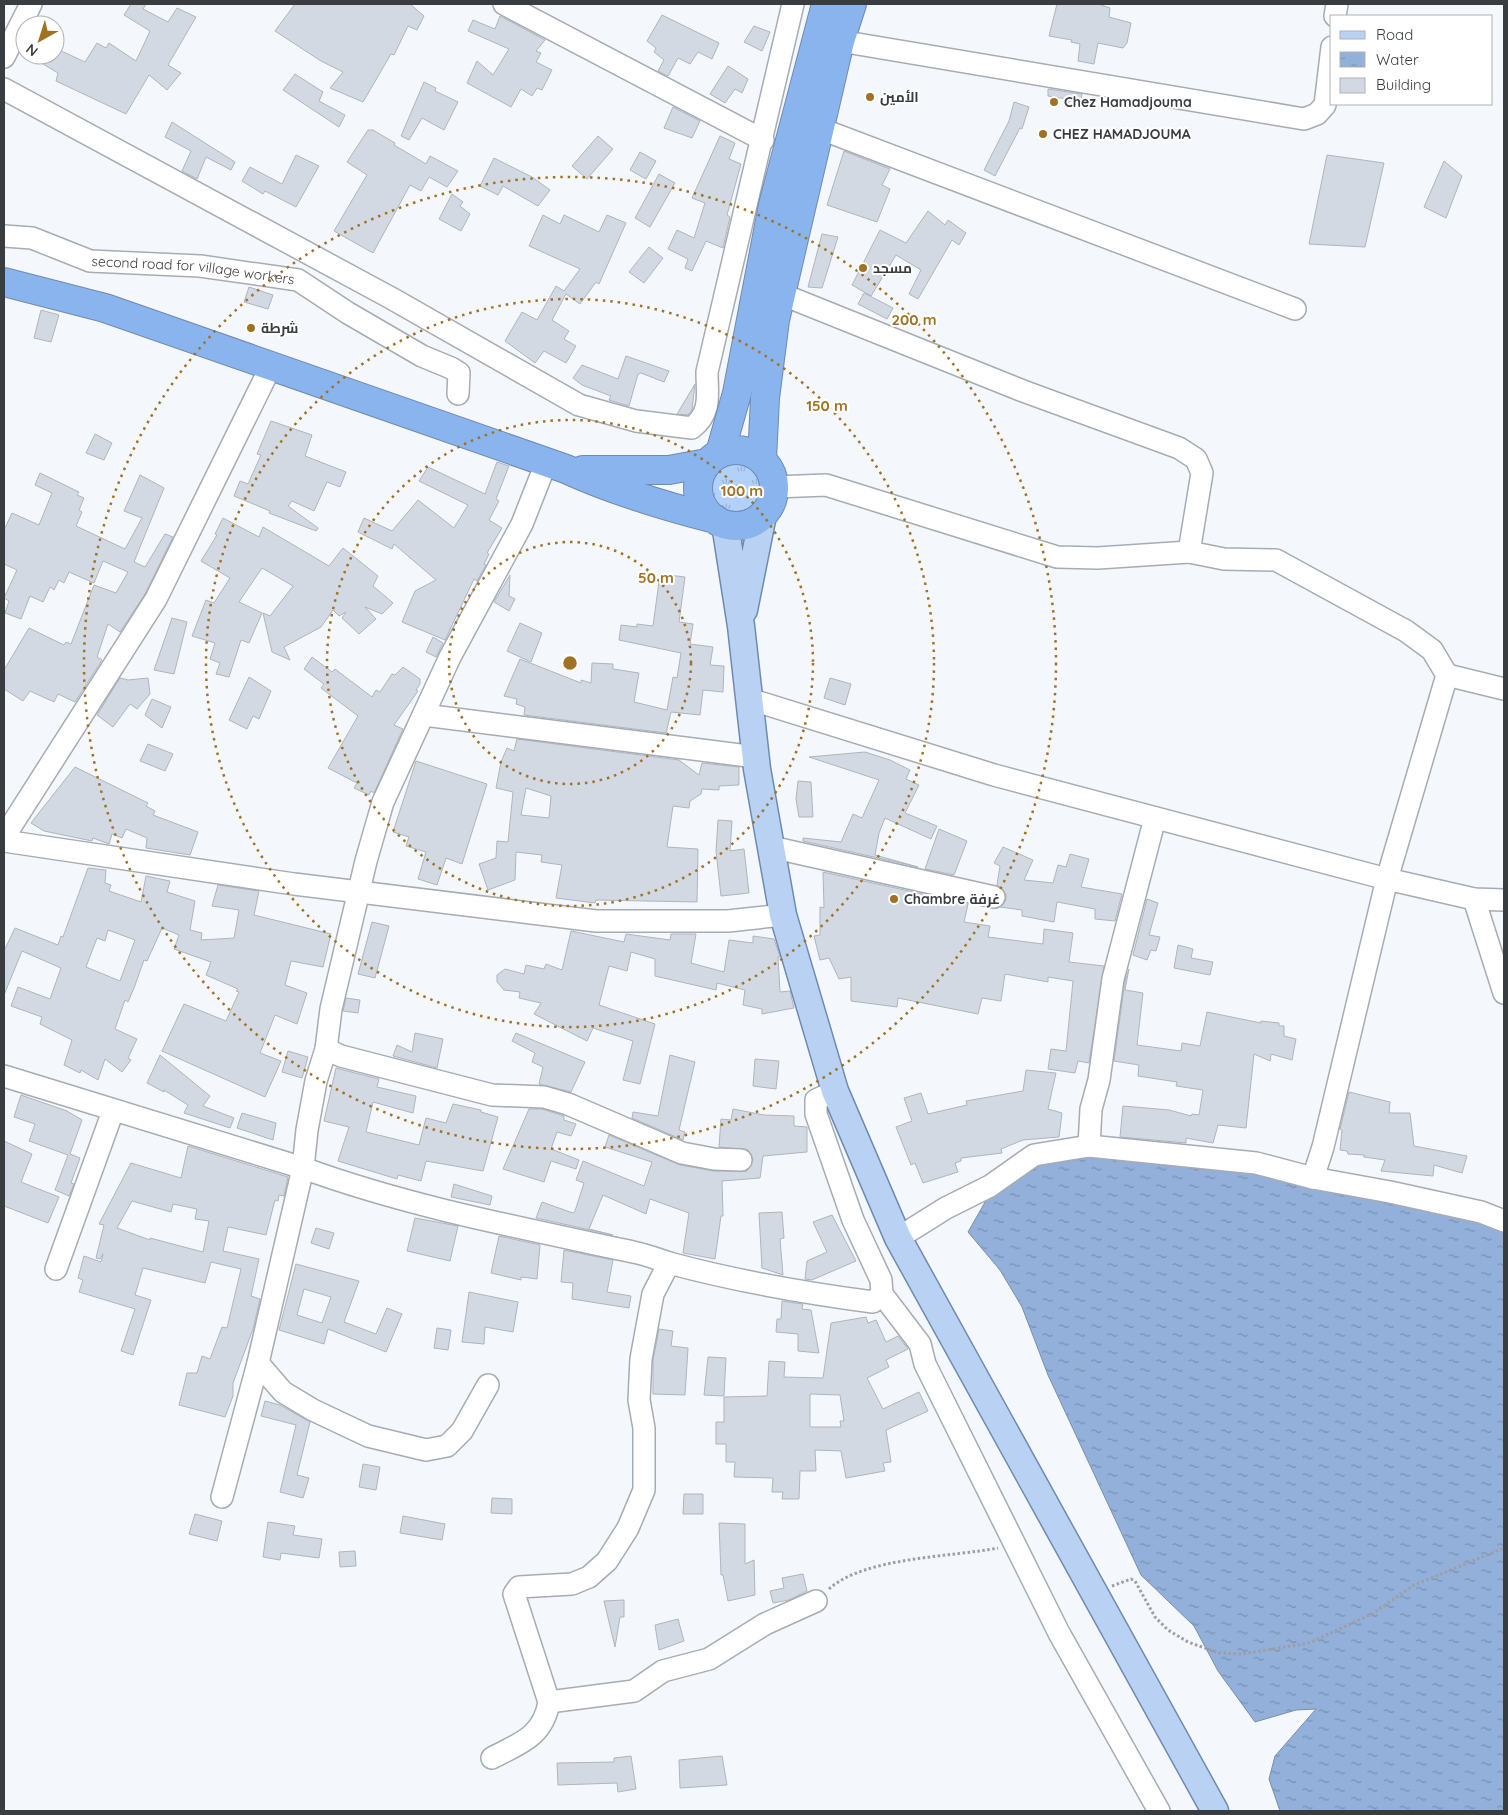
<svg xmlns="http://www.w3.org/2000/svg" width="1508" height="1815" viewBox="0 0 1508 1815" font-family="Quicksand,Cairo,sans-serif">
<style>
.grass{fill:url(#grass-tufts)}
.water{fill:url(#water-ripples);stroke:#788eac}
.building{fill:#d3d9e2;stroke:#afb5bd;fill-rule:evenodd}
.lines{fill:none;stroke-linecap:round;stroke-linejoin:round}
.minor-casing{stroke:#a6acb4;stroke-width:24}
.major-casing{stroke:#6e8ab0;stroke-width:29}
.highway-casing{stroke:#6e8ab0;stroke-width:30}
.path{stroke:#9c9fa3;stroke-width:3;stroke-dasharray:2.5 2.5;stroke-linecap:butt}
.minor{stroke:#fff;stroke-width:21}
.major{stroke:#b9d2f4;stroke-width:26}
.highway{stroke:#8ab4ed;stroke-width:28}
.ring{fill:none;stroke:#a07224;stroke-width:2.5;stroke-dasharray:2.5 5}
.poi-dot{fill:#a07224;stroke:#fff;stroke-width:2}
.labels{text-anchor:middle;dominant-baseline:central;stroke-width:4;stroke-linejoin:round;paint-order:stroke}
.poi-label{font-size:14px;font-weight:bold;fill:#3a3d40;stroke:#fff;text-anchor:start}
.street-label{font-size:14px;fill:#3a3d40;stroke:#fff}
.centre{fill:#a07224;stroke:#fff;stroke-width:2.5}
.ring-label{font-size:15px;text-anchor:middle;font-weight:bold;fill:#a07224;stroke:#fff;stroke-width:4;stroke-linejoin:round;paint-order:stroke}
</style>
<defs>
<pattern id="grass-tufts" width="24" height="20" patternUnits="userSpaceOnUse" patternTransform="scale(1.25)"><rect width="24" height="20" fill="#b1d1fb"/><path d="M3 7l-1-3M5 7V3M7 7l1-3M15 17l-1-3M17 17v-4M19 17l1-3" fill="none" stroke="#99b4d8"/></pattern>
<pattern id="water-ripples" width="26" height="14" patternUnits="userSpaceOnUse" patternTransform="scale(1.25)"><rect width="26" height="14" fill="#92b0da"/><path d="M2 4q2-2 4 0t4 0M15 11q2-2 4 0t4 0" fill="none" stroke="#7890b2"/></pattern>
</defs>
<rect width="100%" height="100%" fill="#f4f8fd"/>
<path class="grass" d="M708 486a30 30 0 1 1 60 0a30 30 0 1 1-60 0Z"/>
<path class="water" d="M1067,1152L1229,1166L1504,1226V1811H1280L1269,1779L1275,1756L1316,1709L1296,1710L1255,1722L1218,1671L1194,1626L1141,1575L1048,1375L1022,1307L1000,1270L968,1232L988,1197L1031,1168Z"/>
<path class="building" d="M131,4H146L143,9L168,22L177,8L196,17L168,65L181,73L167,90L149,75L126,114L56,81L58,73L28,55H55V48L85,62L97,43L106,48L109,43L136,61L150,31L124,15Z
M295,4H410L424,16L417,30L408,26L394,55L391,54L363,102L330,88L343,72L321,61L275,31Z
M1057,4H1098L1110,8L1109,17L1131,23L1127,43L1123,48L1098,43L1094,64L1078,61L1080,44L1071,42L1072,40L1049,36Z
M662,15L719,43L712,59L698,52L690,64L678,58L668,76L658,71L664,60L654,52L656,48L647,41Z
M500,16L545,40L536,51L541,53L536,62L552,70L542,90L537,88L532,96L521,89L511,107L467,83L477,61L493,75L509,49L468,31L473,20L495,29Z
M754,26L770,32L762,51L744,42Z
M728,66L748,79L742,93L735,89L725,103L710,94Z
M295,74L323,92L319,101L345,115L339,127L283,90Z
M424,82L436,88L435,91L458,102L444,130L422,118L409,140L401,136Z
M1048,89L1082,94L1081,99L1067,102V99L1048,96Z
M1014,102L1029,107L1022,129L1020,128L995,176L984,170L1009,121Z
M673,107L700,121L692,138L664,128Z
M172,122L235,162L231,170L206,157L197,179L182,171L191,151L165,137Z
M368,130H373L395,143L394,145L426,164L430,156L458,171L447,187L429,177L421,191L410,185L373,253L334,231L367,175L347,162Z
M598,136L613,149L587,179L572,166Z
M720,136L735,143L729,159L741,164L727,215L730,217L723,248L706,241L692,271L685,268L688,259L668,249L677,230L694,238L705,203L692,198Z
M844,151L890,169L882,185L890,189L877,222L827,205Z
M640,152L656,161L646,179L630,170Z
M296,155L319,166L296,207L265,191L263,194L242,181L250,167L282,184Z
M1327,155L1384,163L1365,247L1309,244Z
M494,158L532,177L550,190L538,206L503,186L498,195L480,186Z
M1444,161L1462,176L1446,218L1424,207Z
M659,174L675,183L650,227L635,218Z
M452,194L463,202L460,206L470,214L461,231L439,219Z
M928,211L945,225L948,220L966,233L959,245L952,240L918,299L909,294L921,270L896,255L871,296L852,285L880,230L906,243Z
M543,215L560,224L564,215L599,232L607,215L626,223L599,284L596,282L580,304L566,294L552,320L569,331L564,339L576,346L566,363L544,351L535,363L505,341L522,312L537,320L556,286L564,291L580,269L529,246Z
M822,234L838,237L822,288L808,287Z
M649,247L663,258L644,283L629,272Z
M249,287L273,295L268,309L244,302Z
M864,293L893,308L887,319L858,304Z
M41,310L59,315L51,342L34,338Z
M626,356L669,371L664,382L641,373L638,374L629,406L609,400L611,396L582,385L573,378L582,365L618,379Z
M695,384L692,410L688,415L677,414Z
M271,421L312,435L305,456L346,472L340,487L327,482L314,511L292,501L288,506L318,528L316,531L269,513L270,511L234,496L240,481L248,484L261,455L257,454Z
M95,434L112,443L104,460L86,453Z
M497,462L509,466L496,499L499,501L489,520L502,528L487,553L489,554L484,564L486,565L477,581L474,579L445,640L402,622L415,591L436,580L394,544L392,549L358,532L364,518L392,531L418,500L454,528L468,505L419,481L428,467L485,494Z
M40,473L79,492L77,495L84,498L79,510L82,512L76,526L125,549L142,518L124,511L140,475L164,488L134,562L145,567L165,534L173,537L145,594L120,632L108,624L97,657L102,660L75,702L58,694L54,702L30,691L23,701L4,689V670L29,628L64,645L66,642L71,644L94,585L116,593L128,572L103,561L94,583L69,572L64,583L59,580L54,590L50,587L43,602L30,596L21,619L5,613L9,601L4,598L17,570L4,564V530L12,513L39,525L52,493L35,485Z
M223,518L259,537L263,527L329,566L343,548L378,576L373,586L393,603L382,614L365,607L376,619L359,634L342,618L346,612L339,616L333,610L321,627L284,647L290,660L272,652L263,613L270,616L293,586L262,568L239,602L262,613L249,643L241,640L229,677L216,674L220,663L210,659L215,643L192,636L206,600L214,603L230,578L201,561L217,535L215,534Z
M660,574L685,577L679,622L693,624L690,644L713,647L710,665L724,666L723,692L703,690L700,715L671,712L666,733L524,715L525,707L516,704L517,699L504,696L520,659L581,683V680L591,683L592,663L613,664V669L639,673L634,702L667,710L673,677L677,678L681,653L619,640L621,625L637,627V624L653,626Z
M510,575L509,596L515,599L509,611L494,602Z
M172,618L187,622L174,674L154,670Z
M520,623L542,633L531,662L507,651Z
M433,637L443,643L436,657L426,652Z
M312,657L332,672L335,669L372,697L376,690L380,692L392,674L395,675L403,667L420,679V684L416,690L418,691L394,725L403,729L374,793L371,791L369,795L354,788L357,783L328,768L358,716L321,688L324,684L304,669Z
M249,677L271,691L259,719L253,716L247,729L229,720Z
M120,678L128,680L148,678L150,694L137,709L130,704L113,727L97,715Z
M830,678L851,684L845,705L824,698Z
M152,699L171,707L162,728L145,715Z
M517,739L679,760L699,775L702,763L739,767V785L719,786V790L702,789L701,794L690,801L689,808L673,806L667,847L698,849L697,902L596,900L595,903L556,898L562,865L541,862L542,855L516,852L515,880L488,890L479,864L496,858L497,841L508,842L513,792L496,788L501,762L507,748L514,751ZM526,788L551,796L549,818L521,815Z
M148,744L173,754L165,771L140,761Z
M865,752L890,760L910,770L906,779L919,785L905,813L937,826L931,839L885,818L879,833L875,855L918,867L803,841V838L841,842L853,814L862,818L879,780L809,757Z
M416,761L487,784L462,864L446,858L437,885L418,879L426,852L406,846L409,837L393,832Z
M75,767L148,803L146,806L155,811L153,815L198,832L190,855L146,848L147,838L126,829L122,838L112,834L109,844L93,838L92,841L44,831L31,823Z
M798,781L811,782L813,817H799L796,799Z
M718,820L732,821L730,851L744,849L749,893L721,896L716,851Z
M939,829L967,841L954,875L925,869Z
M1003,847L1033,860L1024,880L1053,883L1058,865L1066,867L1070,854L1089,859L1081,887L1122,894L1115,921L1095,919V909L1057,902L1054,922L1022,916V910L1000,907L1006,900V894L997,885L1000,866L994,863Z
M88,868L106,870L105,883L111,885L109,891L141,902L146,876L170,881L167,892L195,901L190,930L202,933L201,940L234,938L239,910L212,906L218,885L259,891L254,915L331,934L323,967L291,961L285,985L307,993L297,1024L275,1015L260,1053L281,1061L265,1097L162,1051L184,1004L226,1021L239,992L236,991L238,989L206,975L211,962L174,949L179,935L162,928L147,961L144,960L134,988L128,1002L125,1000L115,1029L137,1039L128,1058L131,1060L122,1072L105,1059L98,1080L81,1070L80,1073L64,1065L72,1040L40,1024L42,1017L11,1006L18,987L50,999L61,968L22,951L4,995V951L15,928L58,945L61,936L63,937ZM108,930L135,940L120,981L86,967L97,938L105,941Z
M823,872L968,904L964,922L990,926L988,937L1043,944L1044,929L1073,933L1069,962L1104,966L1089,1063L1078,1061L1075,1073L1048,1069L1051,1049L1066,1051L1073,981L1048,977V982L1005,974L1001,1001L982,998L978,1014L898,998L897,1007L851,1001V977L839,979L829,958L820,960L814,936L820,935V907L824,908Z
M1147,899L1158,903L1149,935L1160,937L1156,951L1151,950L1147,960L1133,955Z
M372,922L389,926L375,978L358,974Z
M571,931L624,942L626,934L670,940L671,934H696L691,963L724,972L729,940L753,943V936L774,939L780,957H778L780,992L790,991L794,1008L762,1014V1009L743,1005L745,990L717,983L716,990L655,976V959L631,952L627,971L609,966L599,1005L655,1024L640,1084L623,1080L633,1041L593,1028L587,1041L534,1014L541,1003L519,998L520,992L504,990L497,982V975L505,969L524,974L526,965L544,969L546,964L562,970Z
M1178,945L1193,949L1191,958L1213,962L1210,975L1174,968Z
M1129,969L1125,990L1143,993L1137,1045L1181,1051L1182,1043L1200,1046L1207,1012L1261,1023V1021L1279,1023V1026H1284V1036L1296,1039L1292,1060L1271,1054L1270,1061L1254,1054L1246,1128L1218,1125L1213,1143L1186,1138V1143L1120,1137L1123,1106L1169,1110L1191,1116L1192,1114L1199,1115L1203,1090L1176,1086L1177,1082L1138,1076L1139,1065L1114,1061L1125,981Z
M346,998L360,1000L358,1013L343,1011Z
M415,1033L443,1039L437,1068L393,1056L397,1045L412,1052Z
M516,1033L585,1062L571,1092L539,1084L543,1067L532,1062L535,1053L512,1041Z
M288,1051L308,1057L302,1078L282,1072Z
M160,1055L210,1096L203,1106L234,1118L230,1128L184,1113L188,1105L164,1090V1092L147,1083Z
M670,1055L695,1062L679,1130L685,1132L683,1140L632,1118L633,1112L658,1116Z
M755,1059L779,1061L776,1089L753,1086Z
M336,1068L379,1079L377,1087L416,1096L413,1113L373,1102L366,1132L419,1145L426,1118L446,1123L453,1104L481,1110V1112L498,1117L483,1171L426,1161L421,1181L398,1175L397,1179L338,1161L349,1127L324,1121Z
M1026,1070L1056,1073L1048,1109L1062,1113L1059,1137L1023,1140L1001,1149L1002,1153L961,1158V1161L955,1163L958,1172L923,1183L915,1163L911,1165L896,1127L912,1121L904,1098L921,1093L928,1114L967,1105L966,1101L1023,1091Z
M1349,1092L1390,1102L1389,1113H1410L1414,1146L1467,1156L1462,1173L1434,1165L1433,1176L1381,1171L1385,1160L1364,1157V1155L1348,1154L1347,1151L1340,1150L1342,1130L1340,1129Z
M21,1095L67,1111L82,1120L70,1154L80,1158L71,1183L74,1184L69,1196L55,1190L68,1155L29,1141L35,1124L14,1117Z
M529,1109H542L564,1116V1120L576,1124L571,1136L557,1132L551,1149L579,1160L576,1169L551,1161L544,1182L503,1169Z
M733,1109L764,1115L794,1116V1126L807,1127V1152L763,1156L760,1178L722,1181L723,1216H721L715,1259L683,1253L689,1213L650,1199L646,1214L603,1195L589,1229L613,1235L536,1218L542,1202L573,1213L575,1211L584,1183L576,1180L583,1161L644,1186L652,1162L605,1147L609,1135L680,1165L714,1171H747L753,1160L748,1150L719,1147L721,1119L731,1120Z
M242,1113L276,1123L273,1140L237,1128Z
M4,1141L32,1154L21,1182L59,1197L48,1223L4,1206Z
M188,1146L288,1177L284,1196L279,1195L278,1201L275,1200L266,1235L228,1227L223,1251L259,1259L251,1296L260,1299L253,1329L233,1383V1396L225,1417L179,1405L187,1373H197L202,1356L210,1359L222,1327L227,1328L241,1269L211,1262L205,1283L143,1268L135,1295L151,1300L133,1355L121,1351L135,1309L79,1292L83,1280L78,1278L84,1256L101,1262L103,1254L100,1259L96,1258L104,1225L99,1224L131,1163L181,1178ZM132,1201L171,1212L173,1204L197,1209L195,1219L209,1221L203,1252L150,1238V1240L117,1228Z
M454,1184L492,1196L490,1205L451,1197Z
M782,1212L784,1238L780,1239L783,1275L762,1268L759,1213Z
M832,1215L856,1261L812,1280L805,1279L807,1261L827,1252L813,1222Z
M415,1218L458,1226L450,1261L407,1251Z
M316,1228L334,1233L329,1249L311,1243Z
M499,1236L540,1245L537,1279L521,1277V1280L491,1273Z
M564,1250L613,1260L607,1292L631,1296L629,1308L572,1299L573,1283L561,1282Z
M296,1264L359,1281L344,1322L376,1334L387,1308L402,1314L386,1352L328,1329L324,1344L279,1330ZM304,1289L331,1297L322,1323L297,1315Z
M469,1292L518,1302L513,1332L485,1327L484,1344L462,1342Z
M782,1301L803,1304L802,1309L811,1310L819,1353L798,1351V1334L776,1332L777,1319H781Z
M866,1317L868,1323L876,1320L886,1342L898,1336L908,1349L886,1360L889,1367L867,1378L883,1409L919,1392L928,1411L886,1430L891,1462L883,1463L885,1471L846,1478L841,1451L815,1450L816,1471H800L799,1499H782L783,1492H772L773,1478L734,1477L735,1462H726V1444H716V1422H724V1397L767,1396L769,1361L785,1362L784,1377L823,1378L831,1323ZM810,1394L840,1395L844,1421H840L841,1427H810Z
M437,1328L451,1330L448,1350L434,1348Z
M659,1329L673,1331L671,1346L688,1348L685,1395L653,1394V1360Z
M708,1357L726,1358L724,1396L704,1395Z
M265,1401L280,1405L310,1422L297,1475L309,1478L303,1498L280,1492L296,1425L261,1416Z
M363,1464L380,1467L376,1490L359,1487Z
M684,1494H703V1514H683Z
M492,1498L512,1499V1514L491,1513Z
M195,1514L222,1521L217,1541L189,1534Z
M403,1516L445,1524L442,1540L400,1533Z
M268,1522L295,1526L293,1535L322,1539L319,1558L281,1553L280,1560L263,1557Z
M719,1523L745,1524V1564L754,1560L755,1595L728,1601L723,1575H721Z
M355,1551L356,1566L340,1567L339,1552Z
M803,1574L807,1591L789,1600L773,1603L770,1591L784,1588L782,1578Z
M624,1600V1617H620L615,1647L604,1601Z
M678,1619L684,1641L659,1650L655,1625Z
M631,1756L636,1789L618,1792L617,1783L558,1785L557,1763L614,1762V1758Z
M722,1756L727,1785L680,1788L679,1760Z"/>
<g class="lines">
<defs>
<g id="minor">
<path d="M504,4L763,140"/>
<path d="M1335,16L1337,4"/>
<path d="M840,41L1304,119L1317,114L1325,105L1332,47"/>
<path d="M4,57L31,4"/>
<path d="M4,89L391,298L579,405L636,421L692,428C712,412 707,395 707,372L793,4"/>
<path d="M821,129L1295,309"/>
<path id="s1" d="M4,236L32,238L90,261L200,266L298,280L348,313L422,356L451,368L459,373L458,394"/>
<path d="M781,294L1023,391L1179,448L1196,459L1202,473L1189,552"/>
<path d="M775,487L826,485L1057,557L1098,558L1189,552L1224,559L1276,560L1406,631L1432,650L1447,675L1387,879L1323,1147L1313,1178"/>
<path d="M1447,675L1504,689"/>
<path d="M749,699L994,775L1387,879L1474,899L1504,900"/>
<path d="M424,715L756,757"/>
<path d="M4,837L156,599L271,366"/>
<path d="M4,841L294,884L596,921H728L783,915"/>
<path d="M771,847L994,897"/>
<path d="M1474,899L1504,993"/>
<path d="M326,1049L341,1056L492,1095L544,1097L568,1104L682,1153L714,1159L741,1160"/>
<path d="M4,1076L303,1168C410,1207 522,1228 633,1252C645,1254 657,1259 669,1263C736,1281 804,1293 873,1302L882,1294L881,1280L853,1220L816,1114V1100L835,1091"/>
<path d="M1089,1146L1091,1109L1099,1080L1113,979L1155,818"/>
<path d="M898,1238L946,1208L990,1186L1034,1155L1089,1146L1256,1163L1313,1178L1390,1192L1481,1212L1504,1221"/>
<path d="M56,1269L113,1111"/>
<path d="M882,1294L920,1344L925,1364L1059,1633L1159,1811"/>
<path d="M258,1363L283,1392L313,1410L368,1436L426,1450L447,1446L462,1431L488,1385"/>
<path d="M222,1497L258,1363L303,1168L307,1130L316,1081L326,1049L331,1009L366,861L383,802L450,657L522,524L546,463"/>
<path d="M549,1702L634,1691L663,1671L709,1659L765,1624L816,1601"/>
<path d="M492,1758C520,1743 543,1737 549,1702L514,1594L519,1587L572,1584L589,1577L607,1561L628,1528L644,1490V1428L639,1400L641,1359L653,1294L669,1263"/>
</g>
<path id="major" d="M725,524L741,626L757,769L783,915L835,1091L898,1238L1215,1811
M744,610L763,515"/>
<path id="highway" d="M4,282L105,308L566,469C614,491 664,506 715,519
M698 488a38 38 0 1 1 76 0a38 38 0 1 1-76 0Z
M720,453L737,393L773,205L826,4
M762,459L765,398L775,320L840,41L852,4
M583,470H669L707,463"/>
</defs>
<use href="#minor" class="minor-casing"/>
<use href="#major" class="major-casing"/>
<use href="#highway" class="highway-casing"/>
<path class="path" d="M1112,1586L1131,1579L1135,1581L1155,1617L1168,1630L1188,1642L1219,1653L1242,1654L1309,1643L1372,1614L1414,1585L1504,1548
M829,1589C864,1557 952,1557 998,1548"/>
<use href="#minor" class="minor"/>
<use href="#major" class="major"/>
<use href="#highway" class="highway"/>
</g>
<g class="ring">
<circle cx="570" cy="663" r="121"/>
<circle cx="570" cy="663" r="243"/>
<circle cx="570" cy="663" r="364"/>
<circle cx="570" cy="663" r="486"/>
</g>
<g class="poi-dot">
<circle cx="870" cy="97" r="5"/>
<circle cx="1054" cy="102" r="5"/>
<circle cx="1043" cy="134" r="5"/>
<circle cx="863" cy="268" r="5"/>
<circle cx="251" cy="328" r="5"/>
<circle cx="894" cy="899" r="5"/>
</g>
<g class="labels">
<g class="poi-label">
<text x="880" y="97">الأمين</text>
<text x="1064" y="102">Chez Hamadjouma</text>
<text x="1053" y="134">CHEZ HAMADJOUMA</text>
<text x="873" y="268">مسجد</text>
<text x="261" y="328">شرطة</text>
<text x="904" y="899">Chambre غرفة</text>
</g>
<g class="street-label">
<text stroke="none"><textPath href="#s1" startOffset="194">second road for village workers</textPath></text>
</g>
</g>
<circle cx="570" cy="663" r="8" class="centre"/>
<g class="ring-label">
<text x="914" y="325">200 m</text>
<text x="827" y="411">150 m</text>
<text x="742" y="496">100 m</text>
<text x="656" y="583">50 m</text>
</g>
<rect width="1508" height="1815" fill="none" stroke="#3a3d40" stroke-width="10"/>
<rect x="1330" y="15" width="162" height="90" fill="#ffffff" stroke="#b0b1b3"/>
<rect x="1340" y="31" width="25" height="8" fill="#b9d2f4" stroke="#b0b1b3"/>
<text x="1376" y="40" font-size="15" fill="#3a3d40">Road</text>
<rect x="1340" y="52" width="25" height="15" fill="url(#water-ripples)" stroke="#b0b1b3"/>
<text x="1376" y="65" font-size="15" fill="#3a3d40">Water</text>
<rect x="1340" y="78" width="25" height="15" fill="#d3d9e2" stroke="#b0b1b3"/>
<text x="1376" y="90" font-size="15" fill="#3a3d40">Building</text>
<g transform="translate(40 40) rotate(219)"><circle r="24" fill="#ffffff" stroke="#b0b1b3"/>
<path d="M0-4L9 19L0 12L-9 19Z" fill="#a07224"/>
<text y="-8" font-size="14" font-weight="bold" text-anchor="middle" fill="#3a3d40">N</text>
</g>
</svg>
